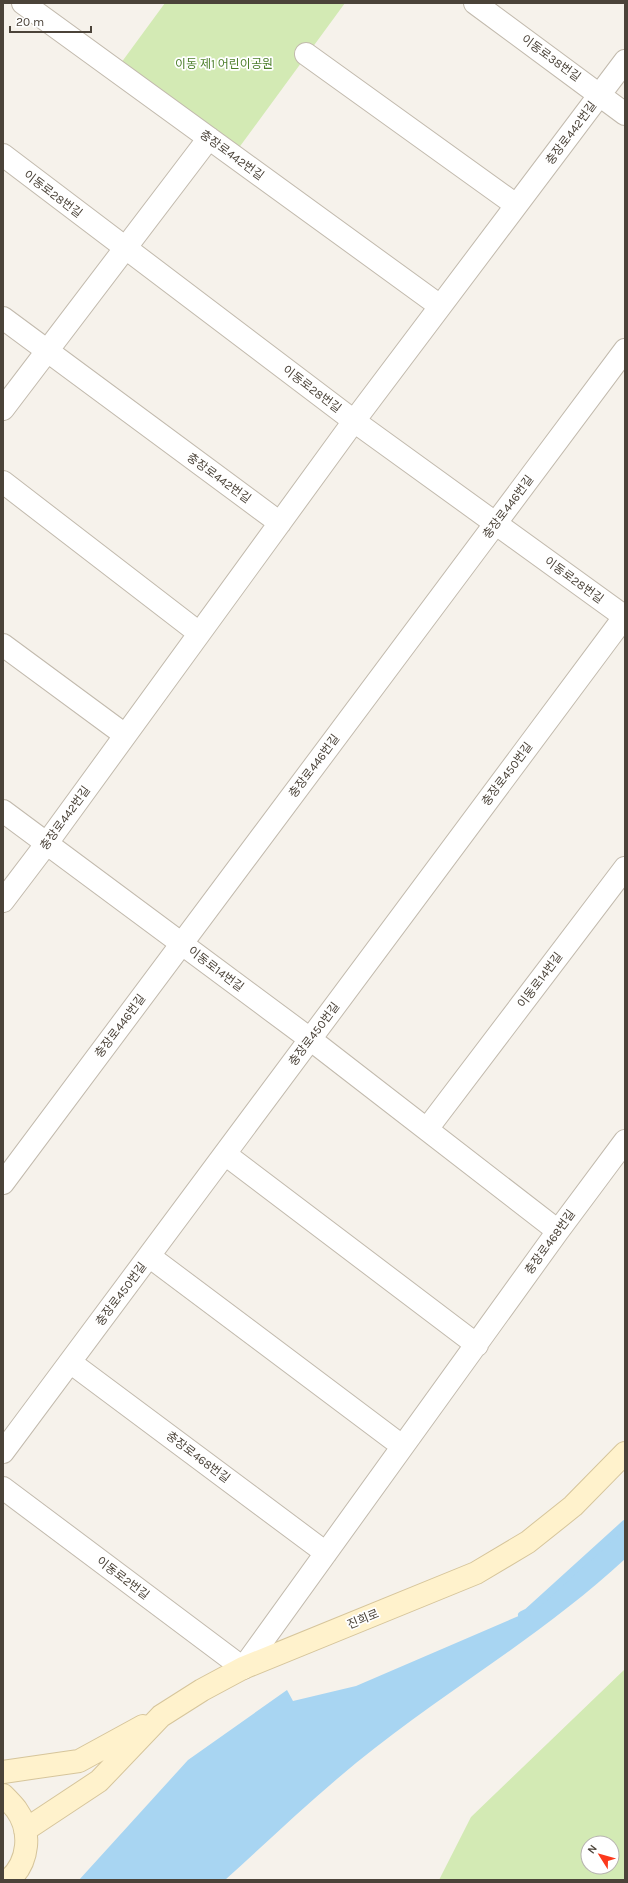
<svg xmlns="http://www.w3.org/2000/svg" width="628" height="1883" viewBox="0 0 628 1883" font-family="Karla,'Noto Sans KR',sans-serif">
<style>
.green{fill:#d3eab4;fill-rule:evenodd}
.water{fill:#a8d5f2}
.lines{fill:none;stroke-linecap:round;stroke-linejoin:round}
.stream{stroke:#a8d5f2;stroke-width:8}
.minor-casing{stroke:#c2baad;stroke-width:24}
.tertiary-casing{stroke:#c2baad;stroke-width:24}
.secondary-casing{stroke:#d6c59b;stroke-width:24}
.minor{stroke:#fff;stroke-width:22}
.tertiary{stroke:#fff;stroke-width:22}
.secondary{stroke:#fff2cc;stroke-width:22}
.labels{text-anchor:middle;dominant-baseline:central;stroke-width:3.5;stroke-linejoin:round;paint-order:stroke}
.street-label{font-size:12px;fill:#4b4339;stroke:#fff}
.park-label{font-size:12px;fill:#4b7e2a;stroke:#fff}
</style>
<rect width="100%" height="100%" fill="#f6f2eb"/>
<path class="green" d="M165,3H345L238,149L121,63Z
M625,1669V1880H439L471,1817ZM588,1843H612V1867H588Z"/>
<path class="water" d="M625,1524V1559C542,1636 443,1692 356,1763C311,1800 268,1841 225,1880H79L188,1760L287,1690L293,1701L356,1686L528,1612Z"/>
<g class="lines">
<path class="stream" d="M522,1615L528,1612L625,1524"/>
<defs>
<path id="minor" d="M23,3L440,306
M475,3L625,114
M306,54L516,205
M3,155L354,421L625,617
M3,318L280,523
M3,409L209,138
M3,482L199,633
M3,645L125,735
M3,811L310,1039L558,1231
M3,901L47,843L354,421L625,61
M427,1129L625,868
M225,1154L477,1345
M149,1256L402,1446
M70,1362L326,1553
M3,1452L625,616
M243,1668L558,1231L625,1141"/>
<path id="tertiary" d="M3,1183L625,350
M3,1488L243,1668"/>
<path id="secondary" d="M3,1772L79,1761L143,1726
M3,1795C7,1799 12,1804 16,1809C32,1831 29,1862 9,1880
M25,1830L99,1781L161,1716L202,1690L243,1668L476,1573L528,1542L573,1506L625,1453"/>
</defs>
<use href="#minor" class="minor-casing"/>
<use href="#tertiary" class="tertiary-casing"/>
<use href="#secondary" class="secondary-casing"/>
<use href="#minor" class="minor"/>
<use href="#tertiary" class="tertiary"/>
<use href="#secondary" class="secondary"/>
</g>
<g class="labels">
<g class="street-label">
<text transform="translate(551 58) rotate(36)">이동로38번길</text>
<text transform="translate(571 133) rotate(-53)">충장로442번길</text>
<text transform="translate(232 155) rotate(36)">충장로442번길</text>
<text transform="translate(53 194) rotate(37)">이동로28번길</text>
<text transform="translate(312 389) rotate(37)">이동로28번길</text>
<text transform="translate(219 478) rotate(36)">충장로442번길</text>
<text transform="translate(508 507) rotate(-53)">충장로446번길</text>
<text transform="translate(574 580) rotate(36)">이동로28번길</text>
<text transform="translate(314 766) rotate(-53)">충장로446번길</text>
<text transform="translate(507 774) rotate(-53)">충장로450번길</text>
<text transform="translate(65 818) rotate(-54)">충장로442번길</text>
<text transform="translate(216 969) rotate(37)">이동로14번길</text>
<text transform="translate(540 980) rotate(-53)">이동로14번길</text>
<text transform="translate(120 1026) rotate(-53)">충장로446번길</text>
<text transform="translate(314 1034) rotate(-53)">충장로450번길</text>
<text transform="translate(550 1242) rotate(-54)">충장로468번길</text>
<text transform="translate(121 1294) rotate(-53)">충장로450번길</text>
<text transform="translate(198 1457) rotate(37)">충장로468번길</text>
<text transform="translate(123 1578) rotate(37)">이동로2번길</text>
<text transform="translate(363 1619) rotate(-22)">진희로</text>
</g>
<g class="park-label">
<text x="224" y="64">이동 제1 어린이공원</text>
</g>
</g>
<rect width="628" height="1883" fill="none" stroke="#4b4339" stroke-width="8"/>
<g transform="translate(600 1855) rotate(307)"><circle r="19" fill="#ffffff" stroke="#b7b4b0"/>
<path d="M0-3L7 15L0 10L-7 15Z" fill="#fc391c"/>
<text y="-6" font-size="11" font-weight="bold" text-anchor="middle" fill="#4b4339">N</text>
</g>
<path d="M10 26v6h81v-6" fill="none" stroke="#4b4339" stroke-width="2"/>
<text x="16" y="26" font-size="12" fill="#4b4339" stroke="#ffffff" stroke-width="3" paint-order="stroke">20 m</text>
</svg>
